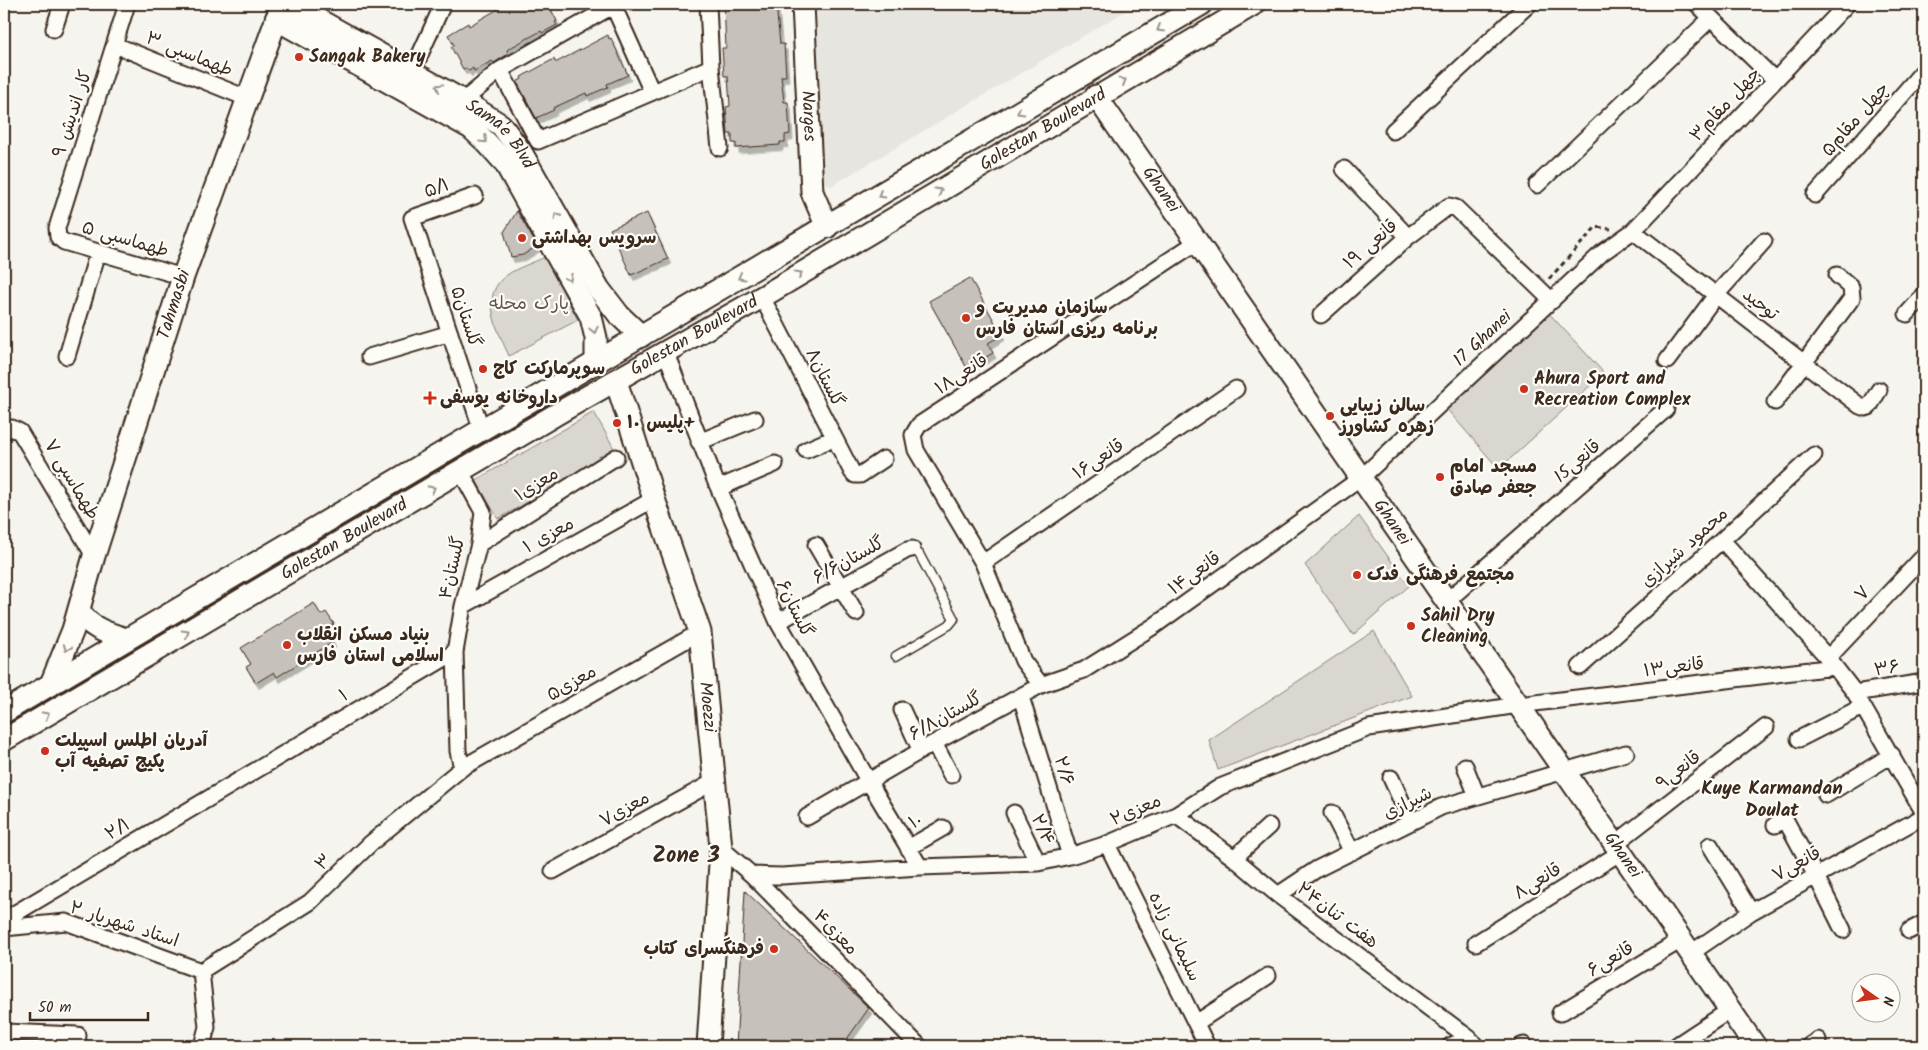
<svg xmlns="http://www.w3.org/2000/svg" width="1928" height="1050" viewBox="0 0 1928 1050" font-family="Kalam,'Playpen Sans Arabic',sans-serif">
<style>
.built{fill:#e7e5df}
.green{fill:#dad6d0;stroke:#8a8077}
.building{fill:#c7c1bb;stroke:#3b2a1e;filter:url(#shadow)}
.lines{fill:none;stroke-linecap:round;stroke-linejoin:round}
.lane-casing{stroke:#3b2a1e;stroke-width:11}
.street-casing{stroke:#3b2a1e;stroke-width:19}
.secondary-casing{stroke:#3b2a1e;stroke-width:25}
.path{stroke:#3b2a1e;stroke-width:3;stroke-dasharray:5 4;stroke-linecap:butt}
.lane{stroke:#fdfcf7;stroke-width:8}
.street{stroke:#fdfcf7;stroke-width:15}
.secondary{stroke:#fdfcf7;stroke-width:21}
.oneway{stroke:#9c938a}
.poi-dot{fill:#c8321e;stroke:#fdfcf7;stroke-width:2}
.labels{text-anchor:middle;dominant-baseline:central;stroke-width:4.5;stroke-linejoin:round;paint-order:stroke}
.street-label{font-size:18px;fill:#3b2a1e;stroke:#fdfcf7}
.poi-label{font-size:18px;font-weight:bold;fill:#3b2a1e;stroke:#fdfcf7;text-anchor:start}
.park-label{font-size:18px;fill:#63554a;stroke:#fdfcf7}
.neighbourhood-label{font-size:19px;font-weight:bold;fill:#3b2a1e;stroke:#fdfcf7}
.district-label{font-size:22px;font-weight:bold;fill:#3b2a1e;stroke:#fdfcf7}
</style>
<defs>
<filter id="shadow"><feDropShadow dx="3" dy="5.5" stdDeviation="0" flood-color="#0004"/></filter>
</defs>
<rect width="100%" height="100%" fill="#f5f4ee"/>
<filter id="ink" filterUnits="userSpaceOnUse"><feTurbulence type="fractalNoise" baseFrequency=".02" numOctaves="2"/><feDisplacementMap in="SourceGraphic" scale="10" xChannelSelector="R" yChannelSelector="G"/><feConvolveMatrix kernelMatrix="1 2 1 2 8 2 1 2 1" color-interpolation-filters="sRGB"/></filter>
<g filter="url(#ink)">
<path class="built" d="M811,4H1137L831,186L822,180L819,163Z"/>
<path class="green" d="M545,257L578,320L509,356C498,331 478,295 507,275C518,267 533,263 545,257Z
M1546,310L1604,373L1499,469L1444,406Z
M594,412L616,452L498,519L476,480Z
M1359,516L1409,586L1353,635L1305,565Z
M1374,631L1412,696L1218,770L1209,740Z"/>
<path class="building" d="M496,4H548L557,21L555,22L557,25L542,33L541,31L508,49L507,51L508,54L494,63L492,61L474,71L473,68L469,71L466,68L463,69L451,47L454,45L448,35L468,23L469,26L498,9Z
M724,4H776L780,44H784L786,76H781L784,102H788L790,134L785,135V142H780V145L736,148V143H732V134H728L726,107L730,106L728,76H724L722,48H726Z
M608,35L609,39L611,38L628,75L607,84L608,87L587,96L586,93L553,108L554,110L536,118L518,84V81L522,79L521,77L554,59L555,62H557Z
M517,211L537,246L523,255L511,257L504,232Z
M647,213L668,259L631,275L610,229Z
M970,278L1002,335L988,343L993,353L967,368L929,301Z
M314,603L321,615L326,612L334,624L325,629L333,642L277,677L274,672L256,683L246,667L251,664L241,648Z
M745,891L869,1008L842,1046H736Z"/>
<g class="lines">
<defs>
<path id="lane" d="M896,656L949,625L954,619L919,554L912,549"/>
<path id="street" d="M127,4L57,228L58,237L64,242L183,277
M708,4L711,67L720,148
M1697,4L1775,80
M613,5L652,92
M54,29L62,4
M115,45L249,99
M500,70L538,141L711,67
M412,72L443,4
M463,101L500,70L616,4
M1393,131L1529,4
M1344,169L1408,237
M1537,185L1711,18
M1815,195L1924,70
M475,196L412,218L481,428
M1633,231L1860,406L1865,408L1869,407L1879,390
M762,297L852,472L855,475H860L884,459
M1907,314L1924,295
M1321,315L1408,237L1449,206L1456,208L1552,301
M666,353L715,480L778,622L869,782L920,867
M67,356L98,252
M369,357L450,333
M1667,361L1716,295L1764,241
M1775,402L1852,298L1851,287L1837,275
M4,431L12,428L20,432L94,556
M699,442L755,419
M806,450L834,438
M461,472L483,512L479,544L463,606L455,652L458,751L462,768
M719,488L775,464
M1722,540L1828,658L1855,693L1924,813
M479,544L616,457
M816,545L856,613
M983,563L1236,389
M1447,601L1666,409
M463,606L654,499
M778,622L907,550L912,549
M1828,658L1924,556
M1580,667L1722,540L1814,455
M1041,685L1023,661L983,563L916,450L913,435L919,425L1197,242
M1855,693L1924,682
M1021,697L1070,856
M902,710L921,751
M1799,739L1862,707
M934,743L951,775
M1465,766L1477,796
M1391,778L1411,822
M1826,795L1892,755
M1014,813L1038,863
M1332,813L1352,852
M1176,815L1234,858L1278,895L1469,1038L1476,1046
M807,817L934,743L1041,685L1084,670L1154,626L1361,478L1602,253L1633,231L1847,4
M1775,825L1785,819L1816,876L1843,930
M1107,844L1207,1046
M1615,844L1766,727
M1710,845L1751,912
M721,848L752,875L919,1046
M908,848L943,828
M1234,858L1269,826
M553,871L715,781
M752,875L782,876L920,867L1038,863L1070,856L1107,844L1176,815L1220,787L1369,728L1518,705L1835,667
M1278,895L1317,869L1441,807L1626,753
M4,920L455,652
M4,928L66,922L201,971
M1909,931L1924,923
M1476,943L1621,852
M1691,953L1751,912L1924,816
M201,971L310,902L371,843L462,768L700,632
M201,971L207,1027L202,1046
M1560,1013L1681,940
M1196,1023L1268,976
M4,1032L78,1035L77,1046
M1677,1045L1730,1010
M1450,1046L1469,1038
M1521,1046L1524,1045
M1809,1046L1818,1040"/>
<g id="secondary">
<path id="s1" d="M290,4L463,101L501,125L521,152L599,289L619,315L641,336"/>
<path id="s2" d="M803,4L812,192L827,227"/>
<path d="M276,19L471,128L487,143L505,163L591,317L596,338V362"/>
<path id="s3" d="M1096,96L1755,1046"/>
<path id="s4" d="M616,381L654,499L700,632L721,848L708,1046"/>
<path d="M79,610C89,628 107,633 126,639"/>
<path id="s5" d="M51,684L73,630L94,556L183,277L282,4"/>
<path d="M4,712L1202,4"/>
<path id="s6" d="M4,740L560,412L762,297L1254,4"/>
</g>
</defs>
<use href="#lane" class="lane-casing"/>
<use href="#street" class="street-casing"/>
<use href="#secondary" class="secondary-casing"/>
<path class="path" d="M1549,279L1596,227L1611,229"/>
<use href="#lane" class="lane"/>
<use href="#street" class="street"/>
<use href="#secondary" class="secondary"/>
</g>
<defs><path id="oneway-chevron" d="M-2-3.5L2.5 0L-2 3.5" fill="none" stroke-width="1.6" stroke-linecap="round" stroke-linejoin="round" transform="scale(1.25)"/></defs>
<g class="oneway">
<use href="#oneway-chevron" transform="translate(1160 29) rotate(149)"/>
<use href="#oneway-chevron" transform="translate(1123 81) rotate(-30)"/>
<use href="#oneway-chevron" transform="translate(439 87) rotate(-151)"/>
<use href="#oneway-chevron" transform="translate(1020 112) rotate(149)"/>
<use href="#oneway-chevron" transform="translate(484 140) rotate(44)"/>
<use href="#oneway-chevron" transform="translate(939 191) rotate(-31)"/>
<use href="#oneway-chevron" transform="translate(881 195) rotate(149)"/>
<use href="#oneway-chevron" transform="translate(557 216) rotate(-120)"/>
<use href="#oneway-chevron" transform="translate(799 274) rotate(-31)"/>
<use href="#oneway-chevron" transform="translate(741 277) rotate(150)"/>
<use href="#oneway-chevron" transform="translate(569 278) rotate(61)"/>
<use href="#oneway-chevron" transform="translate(594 330) rotate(78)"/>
<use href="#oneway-chevron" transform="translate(432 489) rotate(-30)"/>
<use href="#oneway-chevron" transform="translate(186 633) rotate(-30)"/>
<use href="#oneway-chevron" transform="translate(67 648) rotate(111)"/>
<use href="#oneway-chevron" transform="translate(46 715) rotate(-30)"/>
</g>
</g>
<g class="poi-dot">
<circle cx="299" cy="57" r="5"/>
<circle cx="522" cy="238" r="5"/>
<circle cx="966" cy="318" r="5"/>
<circle cx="483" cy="369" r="5"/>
<circle cx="1524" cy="389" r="5"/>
<path d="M427.5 390.5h5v5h5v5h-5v5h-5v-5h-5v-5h5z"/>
<circle cx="1330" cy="416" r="5"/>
<circle cx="617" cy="423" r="5"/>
<circle cx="1440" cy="477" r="5"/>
<circle cx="1357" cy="575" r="5"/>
<circle cx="1411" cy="626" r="5"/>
<circle cx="287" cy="645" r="5"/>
<circle cx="45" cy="751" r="5"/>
<circle cx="774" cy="949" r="5"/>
</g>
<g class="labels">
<g class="street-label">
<text transform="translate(189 55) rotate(22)">۳ طهماسبی</text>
<text transform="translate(1726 105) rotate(-47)">چهل مقام۳</text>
<text transform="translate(73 114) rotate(-72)">۹ کار اندیش</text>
<text stroke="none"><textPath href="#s2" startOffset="112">Narges</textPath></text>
<text transform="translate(1856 120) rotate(-49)">چهل مقام۵</text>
<text stroke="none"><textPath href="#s6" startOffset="1205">Golestan Boulevard</textPath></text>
<text stroke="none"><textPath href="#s1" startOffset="249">Sama'e Blvd</textPath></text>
<text transform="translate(437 189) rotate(-20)">۵/۱</text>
<text stroke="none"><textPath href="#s3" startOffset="114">Ghanei</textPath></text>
<text transform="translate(125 240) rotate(16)">۵ طهماسبی</text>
<text transform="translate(1371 245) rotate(-41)">قانعی ۱۹</text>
<text stroke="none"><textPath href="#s5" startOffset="399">Tahmasbi</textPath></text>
<text transform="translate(1760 305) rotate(38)">توحید</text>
<text transform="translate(465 317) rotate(72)">گلستان۵</text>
<text stroke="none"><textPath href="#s6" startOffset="800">Golestan Boulevard</textPath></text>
<text transform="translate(1483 339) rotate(-43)">17 Ghanei</text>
<text transform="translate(962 375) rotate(-33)">۱۸قانعی</text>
<text transform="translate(824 378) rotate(63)">گلستان۸</text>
<text transform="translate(1099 460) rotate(-34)">۱۶قانعی</text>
<text transform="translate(1578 462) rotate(-41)">15قانعی</text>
<text transform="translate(71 480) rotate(59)">۷ طهماسبی</text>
<text transform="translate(537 485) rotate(-32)">۱معزی</text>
<text stroke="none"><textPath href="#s3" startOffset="519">Ghanei</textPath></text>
<text transform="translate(549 536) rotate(-29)">معزی ۱</text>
<text stroke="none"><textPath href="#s6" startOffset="395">Golestan Boulevard</textPath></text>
<text transform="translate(1685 548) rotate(-42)">محمود شیرازی</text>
<text transform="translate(849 561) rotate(-29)">۶/۶گلستان</text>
<text transform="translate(453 568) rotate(-77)">گلستان۴</text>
<text transform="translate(1195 574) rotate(-36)">۱۴قانعی</text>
<text transform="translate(1863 594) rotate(-47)">۷</text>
<text transform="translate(794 609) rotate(64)">گلستان۶</text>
<text transform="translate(1674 668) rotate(-7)">۱۳قانعی</text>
<text transform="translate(1887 669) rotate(-9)">۳۶</text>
<text transform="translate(572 684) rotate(-30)">۵معزی</text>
<text transform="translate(344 696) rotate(-31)">۱</text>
<text stroke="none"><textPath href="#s4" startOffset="340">Moezzi</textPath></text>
<text transform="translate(946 717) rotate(-29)">۶/۸گلستان</text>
<text transform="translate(1063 771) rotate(73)">۲/۶</text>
<text transform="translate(1679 771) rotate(-38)">۹قانعی</text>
<text transform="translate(1408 804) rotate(-26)">شیرازی</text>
<text transform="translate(625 810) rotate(-29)">۷معزی</text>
<text transform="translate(1136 811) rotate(-23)">۲معزی</text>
<text transform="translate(916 822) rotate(-31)">۱۰</text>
<text transform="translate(118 830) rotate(-31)">۲/۱</text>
<text transform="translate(1042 830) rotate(65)">۲/۴</text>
<text stroke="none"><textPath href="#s3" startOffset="924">Ghanei</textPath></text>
<text transform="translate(324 863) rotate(-44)">۳</text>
<text transform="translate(1797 865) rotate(-29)">۷قانعی</text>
<text transform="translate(1538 882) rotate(-32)">۸قانعی</text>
<text transform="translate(1337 916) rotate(37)">هفت تنان۲۴</text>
<text transform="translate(124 925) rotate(18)">استاد شهریار ۲</text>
<text transform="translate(835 933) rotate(46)">۴معزی</text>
<text transform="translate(1174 937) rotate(64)">سلیمانی زاده</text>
<text transform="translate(1611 960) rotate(-31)">۶قانعی</text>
</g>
<g class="poi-label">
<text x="309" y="57">Sangak Bakery</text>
<text x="532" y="238">سرویس بهداشتی</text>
<text x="976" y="308">سازمان مدیریت و<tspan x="976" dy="21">برنامه ریزی استان فارس</tspan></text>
<text x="493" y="369">سوپرمارکت کاج</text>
<text x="1534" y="379">Ahura Sport and<tspan x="1534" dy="21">Recreation Complex</tspan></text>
<text x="440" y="398">داروخانه یوسفی</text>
<text x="1340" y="406">سالن زیبایی<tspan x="1340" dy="21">زهره کشاورز</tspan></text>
<text x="627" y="423">پلیس ۱۰+</text>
<text x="1450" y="467">مسجد امام<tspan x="1450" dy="21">جعفر صادق</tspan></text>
<text x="1367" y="575">مجتمع فرهنگی فدک</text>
<text x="1421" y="616">Sahil Dry<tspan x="1421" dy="21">Cleaning</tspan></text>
<text x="297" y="635">بنیاد مسکن انقلاب<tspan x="297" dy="21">اسلامی استان فارس</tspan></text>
<text x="55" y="741">آدریان اطلس اسپیلت<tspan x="55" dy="21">پکیج تصفیه آب</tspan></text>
<text x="764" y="949" text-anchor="end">فرهنگسرای کتاب</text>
</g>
<g class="park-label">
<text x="529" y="304">پارک محله</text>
</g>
<g class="neighbourhood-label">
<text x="1772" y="789">Kuye Karmandan<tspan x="1772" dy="22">Doulat</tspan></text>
</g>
<g class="district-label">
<text x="686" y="856">Zone 3</text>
</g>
</g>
<rect width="1928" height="1050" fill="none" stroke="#fdfcf7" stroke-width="20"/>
<rect x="10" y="10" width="1908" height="1030" fill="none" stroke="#3b2a1e" stroke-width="2" filter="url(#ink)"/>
<g transform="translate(1876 998) rotate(104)"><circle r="24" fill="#fdfcf7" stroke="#afa8a0"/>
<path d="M0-4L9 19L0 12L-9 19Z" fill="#c8321e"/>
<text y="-8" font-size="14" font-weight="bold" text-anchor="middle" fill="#3b2a1e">N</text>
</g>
<path d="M30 1012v8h118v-8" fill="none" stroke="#3b2a1e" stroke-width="2.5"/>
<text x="38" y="1012" font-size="15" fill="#3b2a1e" stroke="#fdfcf7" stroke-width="4" paint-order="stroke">50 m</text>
</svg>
